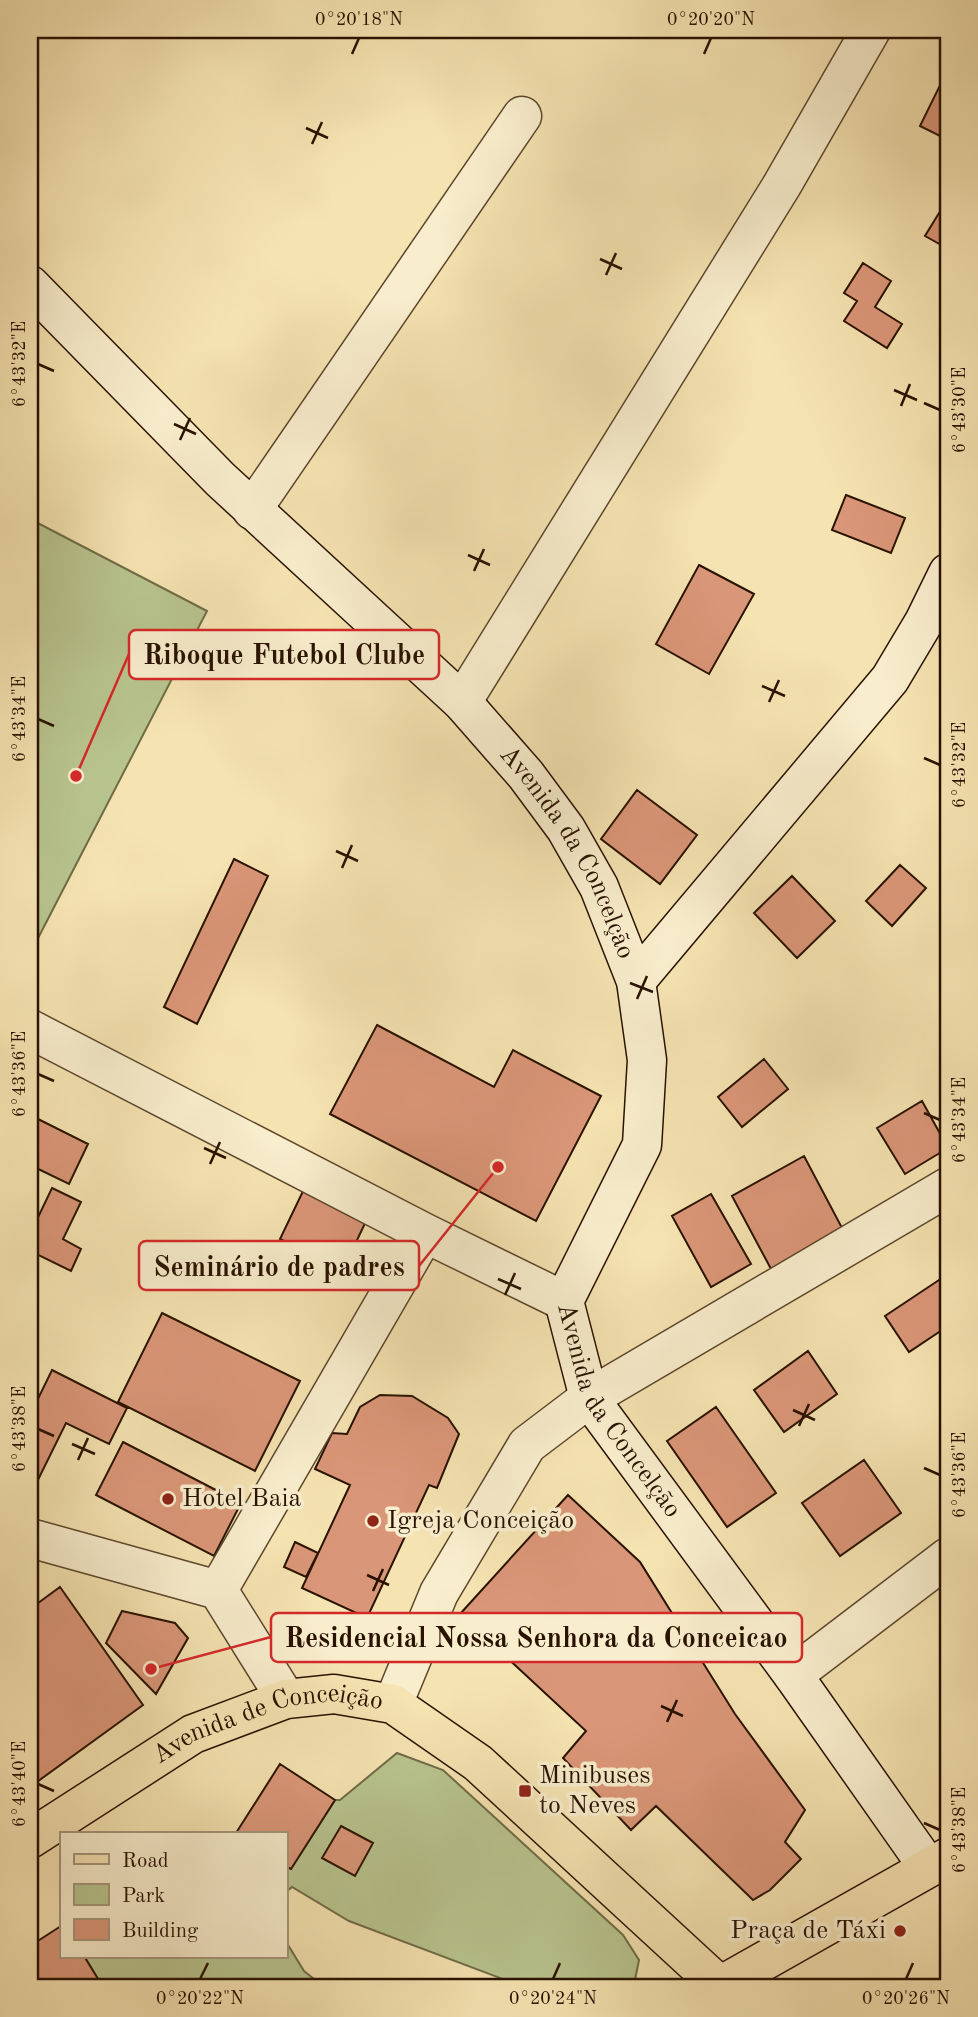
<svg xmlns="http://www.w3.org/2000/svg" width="978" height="2017" viewBox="0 0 978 2017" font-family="'Old Standard TT',serif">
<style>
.green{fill:#b8c48e;stroke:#706b47;stroke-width:2}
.building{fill:#da9678;stroke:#291200;stroke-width:2}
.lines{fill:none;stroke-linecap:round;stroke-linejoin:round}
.street-casing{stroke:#5c462c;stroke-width:41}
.secondary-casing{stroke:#291200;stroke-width:41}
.primary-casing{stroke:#291200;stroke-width:41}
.street{stroke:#f8edcc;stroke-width:38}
.secondary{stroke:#f8edcc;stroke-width:38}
.primary{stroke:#f5e3b1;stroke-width:38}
.ticks{fill:none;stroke:#291200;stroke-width:2.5}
.poi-dot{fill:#8f2418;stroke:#f8edcc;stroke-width:2.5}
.labels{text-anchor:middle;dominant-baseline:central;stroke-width:7;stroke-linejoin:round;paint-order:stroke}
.street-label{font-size:26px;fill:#291200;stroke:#f8edcc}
.poi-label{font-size:26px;fill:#291200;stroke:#f8edcc;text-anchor:start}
.leader{fill:none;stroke:#d62828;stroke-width:2.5}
.callout-dot{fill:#d62828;stroke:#f8edcc;stroke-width:2.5}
.callout{fill:#f8edcc;stroke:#d62828;stroke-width:2.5}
.callout-label{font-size:28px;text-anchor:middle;font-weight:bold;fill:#291200}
.neatline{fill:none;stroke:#291200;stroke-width:2.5}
.ticks-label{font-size:18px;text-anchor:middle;fill:#291200}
</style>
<rect width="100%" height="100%" fill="#f5e3b1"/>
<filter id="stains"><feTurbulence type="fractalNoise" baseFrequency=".00286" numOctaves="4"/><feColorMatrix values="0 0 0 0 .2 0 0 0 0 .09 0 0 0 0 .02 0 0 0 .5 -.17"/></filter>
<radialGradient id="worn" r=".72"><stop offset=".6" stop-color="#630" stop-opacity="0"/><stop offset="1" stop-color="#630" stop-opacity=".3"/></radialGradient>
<path class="green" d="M30,519L207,611L35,944L30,941Z
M397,1753L443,1770L623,1935L639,1960L635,1980L628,1987H524L349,1921L292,1887L285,1893V1866L291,1869L335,1800H340Z
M285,1940L304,1971L324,1987H103L84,1956H285Z"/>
<path class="building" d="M946,73L948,74V140L920,126Z
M939,213L948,218V237L943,246L925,236Z
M863,263L891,281L875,307L902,324L887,348L844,321L857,301L844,293Z
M846,495L905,518L891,553L832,530Z
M699,565L754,594L709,674L656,644Z
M637,790L697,835L660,884L601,839Z
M234,859L268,876L197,1024L164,1007Z
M900,865L926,888L892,926L866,901Z
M792,876L835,921L797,958L754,913Z
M377,1025L494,1087L513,1050L601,1096L536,1221L330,1114Z
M764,1059L788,1089L742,1127L718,1097Z
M922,1101L948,1148L905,1174L877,1128Z
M30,1115L88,1144L69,1184L30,1165Z
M804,1156L850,1243L778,1282L732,1196Z
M52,1188L81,1202L63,1239L81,1249L71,1271L30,1251V1234Z
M304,1189L367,1219L334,1289L296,1272L306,1252L280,1239Z
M711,1194L751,1264L711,1287L672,1216Z
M948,1274V1326L909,1352L885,1316Z
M162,1313L300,1381L255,1471L118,1402Z
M808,1351L837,1394L784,1432L754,1390Z
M52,1370L127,1408L109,1444L66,1423L30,1496V1415Z
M380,1395L412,1396L448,1418L459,1434L437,1488L429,1485L367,1618L302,1588L350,1485L315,1469L332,1433L347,1434L360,1407Z
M716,1407L776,1493L727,1527L667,1441Z
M123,1442L241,1503L214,1556L96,1495Z
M864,1460L901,1513L840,1556L802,1503Z
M568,1495L640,1562L735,1714L805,1810L785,1842L801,1859L770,1890L753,1900L656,1806L631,1830L563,1758L586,1731L460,1614Z
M295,1542L318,1553L306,1577L284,1567Z
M60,1587L143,1705L30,1787V1609Z
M122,1611L175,1623L188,1638L156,1694L106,1643Z
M280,1764L335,1800L291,1869L285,1866V1833H236Z
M341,1826L373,1843L355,1876L322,1858Z
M61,1926V1956H84L103,1987H30V1946Z"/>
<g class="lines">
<defs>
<path id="street" d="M252,510L522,116
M462,702L782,185L871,30
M30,1029L425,1233L564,1301
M30,1538L218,1590L286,1699
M218,1590L425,1233
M793,1675L948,1557
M393,1704L439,1593L527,1445L589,1398L948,1187"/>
<g id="secondary">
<path id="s1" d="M30,285L220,479L462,702L526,775L566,829L599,887L636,981L647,1060L642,1145L564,1301L589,1398L793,1675L928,1867"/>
<path d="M636,981L890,679L924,622L948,573"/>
</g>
<g id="primary">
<path id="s2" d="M30,1839L193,1734L286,1699L334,1694L393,1704L478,1763L720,1986"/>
<path d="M718,1987L948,1857"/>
</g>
</defs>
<use href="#street" class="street-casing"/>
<use href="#secondary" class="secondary-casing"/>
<use href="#primary" class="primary-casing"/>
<use href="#street" class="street"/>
<use href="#secondary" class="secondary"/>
<use href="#primary" class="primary"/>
</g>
<path class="ticks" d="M352,54L359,38M704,54L711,38M306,128L328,138M312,144L322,122M600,259L622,269M606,275L616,253M38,364L54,371M894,390L917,400M924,403L940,410M901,406L910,384M174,424L196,434M180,440L190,418M468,555L490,565M474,571L484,549M762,686L785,696M769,702L779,680M38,719L54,726M924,758L940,765M336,851L358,861M342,868L352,845M630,983L653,992M637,999L647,976M38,1074L54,1081M924,1113L940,1120M204,1148L226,1158M210,1164L220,1142M498,1279L521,1289M505,1295L515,1273M793,1410L815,1420M799,1426L809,1404M38,1429L54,1436M72,1444L95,1454M78,1460L88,1438M924,1468L940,1475M367,1575L389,1585M373,1591L383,1569M661,1706L683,1716M667,1722L677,1700M38,1784L54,1791M924,1823L940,1830M200,1979L208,1963M553,1979L560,1963M906,1979L913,1963"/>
<g class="poi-dot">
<circle cx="168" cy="1499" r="7"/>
<circle cx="373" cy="1521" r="7"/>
<rect x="518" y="1784" width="14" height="14" rx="3.5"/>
<circle cx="900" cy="1931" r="7"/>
</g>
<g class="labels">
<g class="street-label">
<text stroke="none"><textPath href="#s1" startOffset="786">Avenida da Concelção</textPath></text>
<text stroke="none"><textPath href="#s1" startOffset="1396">Avenida da Concelção</textPath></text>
<text stroke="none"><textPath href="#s2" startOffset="270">Avenida de Conceição</textPath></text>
</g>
<g class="poi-label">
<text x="182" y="1499">Hotel Baia</text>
<text x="387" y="1521">Igreja Conceição</text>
<text x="539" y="1776">Minibuses<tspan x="539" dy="30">to Neves</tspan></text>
<text x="886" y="1931" text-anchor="end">Praça de Táxi</text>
</g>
</g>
<path class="leader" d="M76 776L129 654M498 1167L419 1266M151 1669L271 1637"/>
<g class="callout-dot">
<circle cx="76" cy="776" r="7"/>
<circle cx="498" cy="1167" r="7"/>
<circle cx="151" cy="1669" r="7"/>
</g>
<g class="callout">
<rect x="129" y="630" width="310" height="49" rx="7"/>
<rect x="139" y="1241" width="280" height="49" rx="7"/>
<rect x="271" y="1613" width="531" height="49" rx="7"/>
</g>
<g class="callout-label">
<text x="284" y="664">Riboque Futebol Clube</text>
<text x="279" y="1276">Seminário de padres</text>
<text x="536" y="1647">Residencial Nossa Senhora da Conceicao</text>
</g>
<rect width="978" height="2017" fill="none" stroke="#f5e3b1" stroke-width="77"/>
<rect x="60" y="1832" width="228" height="126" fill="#f8edcc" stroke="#a5957a" stroke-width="2"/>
<rect x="74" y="1854" width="35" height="10" fill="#f5e3b1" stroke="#a5957a" stroke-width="2"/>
<text x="122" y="1867" font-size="21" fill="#291200">Road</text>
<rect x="74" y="1884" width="35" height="21" fill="#b8c48e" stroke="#a5957a" stroke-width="2"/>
<text x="122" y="1902" font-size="21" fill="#291200">Park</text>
<rect x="74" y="1919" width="35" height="21" fill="#da9678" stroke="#a5957a" stroke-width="2"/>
<text x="122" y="1937" font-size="21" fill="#291200">Building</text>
<rect x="38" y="38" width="902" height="1941" class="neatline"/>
<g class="ticks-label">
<text x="359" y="25">0°20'18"N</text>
<text x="711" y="25">0°20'20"N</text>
<text transform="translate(19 364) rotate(-90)" y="6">6°43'32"E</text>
<text transform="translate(959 410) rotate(-90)" y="6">6°43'30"E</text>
<text transform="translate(19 719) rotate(-90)" y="6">6°43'34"E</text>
<text transform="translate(959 765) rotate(-90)" y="6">6°43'32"E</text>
<text transform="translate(19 1074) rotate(-90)" y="6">6°43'36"E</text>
<text transform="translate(959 1120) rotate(-90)" y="6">6°43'34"E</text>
<text transform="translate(19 1429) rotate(-90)" y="6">6°43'38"E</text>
<text transform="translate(959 1475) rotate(-90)" y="6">6°43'36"E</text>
<text transform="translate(19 1784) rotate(-90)" y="6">6°43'40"E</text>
<text transform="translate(959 1830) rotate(-90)" y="6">6°43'38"E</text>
<text x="200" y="2004">0°20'22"N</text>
<text x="553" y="2004">0°20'24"N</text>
<text x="906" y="2004">0°20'26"N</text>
</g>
<rect width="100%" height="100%" filter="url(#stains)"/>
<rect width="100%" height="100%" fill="url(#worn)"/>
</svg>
